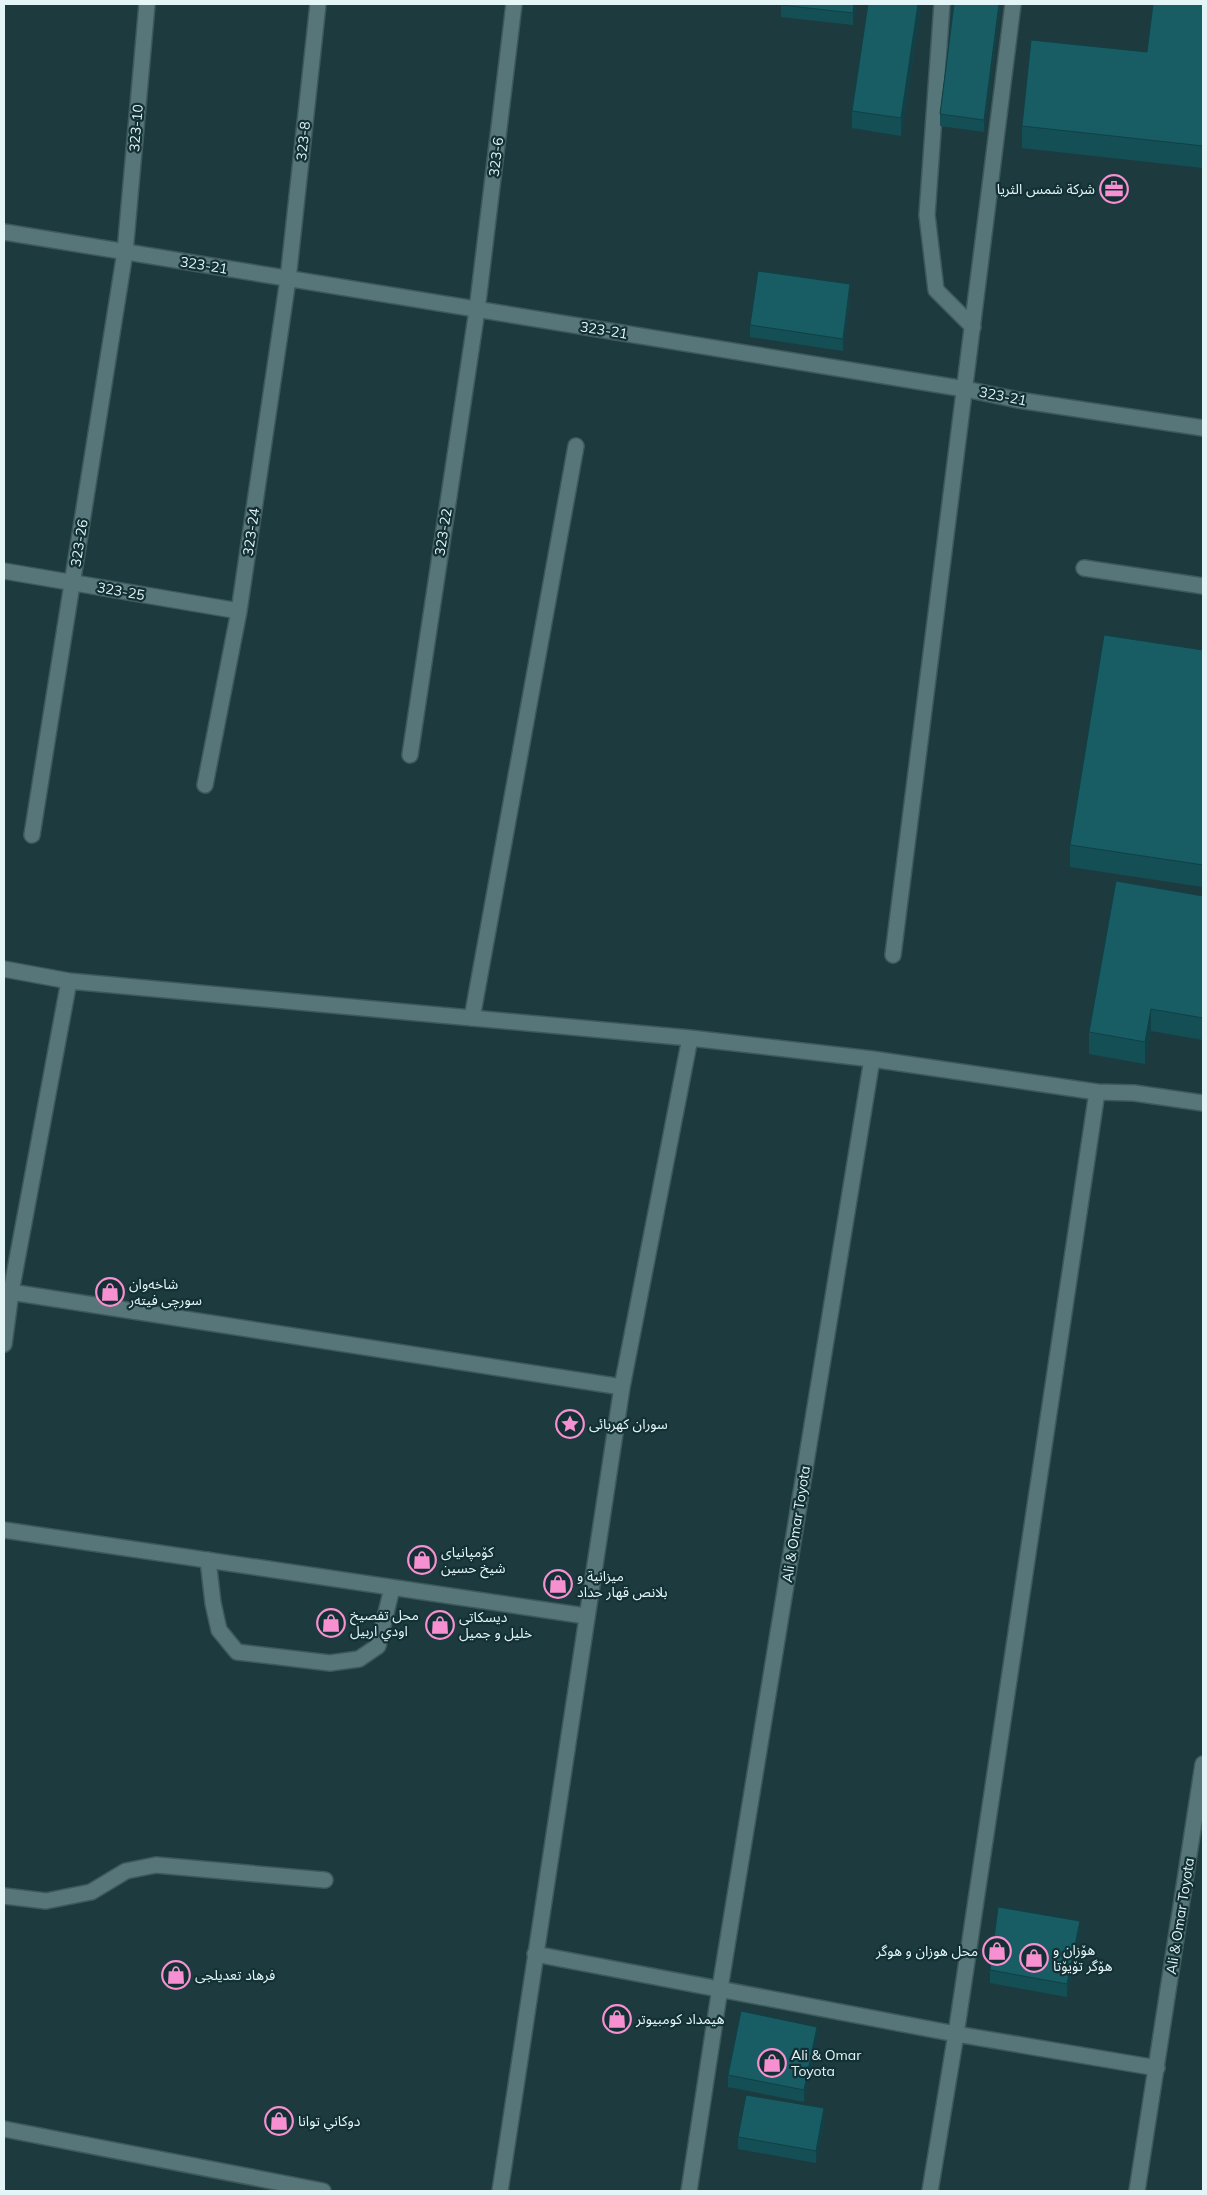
<svg xmlns="http://www.w3.org/2000/svg" width="1207" height="2195" viewBox="0 0 1207 2195" font-family="Mulish,'Noto Sans Arabic',sans-serif">
<style>
.lines{fill:none;stroke-linecap:round;stroke-linejoin:round}
.lane-casing{stroke:#3e595c;stroke-width:18}
.street-casing{stroke:#3e595c;stroke-width:18}
.lane{stroke:#57767a;stroke-width:15}
.street{stroke:#57767a;stroke-width:15}
.wall{fill:#154f56}
.shaded-wall{fill:#114046}
.building{fill:#185c64;stroke:#114046}
.labels{text-anchor:middle;dominant-baseline:central;stroke-width:4.5;stroke-linejoin:round;paint-order:stroke}
.street-label{font-size:14px;fill:#e4f5f7;stroke:#133135}
.poi-label{font-size:14px;fill:#e4f5f7;stroke:#133135;text-anchor:start}
</style>
<rect width="100%" height="100%" fill="#1d3b3f"/>
<g class="lines">
<defs>
<path id="lane" d="M942,4L927,215L936,290L973,327
M1084,568L1203,586
M893,955L1013,4
M472,1018L576,446
M208,1560L213,1603L219,1630L237,1652L330,1663L359,1659L378,1646L392,1588
M4,1896L46,1901L91,1892L126,1871L156,1865L325,1880"/>
<path id="street" d="M4,232L965,389L1018,400L1203,428
M4,571L239,611
M410,755L477,310L514,4
M205,785L239,611L288,279L318,4
M32,835L125,252L147,4
M4,969L69,981L690,1038L872,1059L1097,1092L1134,1093L1203,1103
M4,1291L622,1387
M4,1344L11,1292L69,981
M4,1530L586,1616
M535,1954L956,2034L1157,2068
M4,2129L323,2191
M500,2191L622,1387L690,1038
M689,2191L720,1988L872,1059
M930,2191L956,2034L1097,1092
M1137,2191L1203,1764"/>
</defs>
<use href="#lane" class="lane-casing"/>
<use href="#street" class="street-casing"/>
<use href="#lane" class="lane"/>
<use href="#street" class="street"/>
</g>
<path class="wall" d="M781,4H856L853,25L781,17Z
M921,4L901,136L852,128V111Z
M954,4H1000L984,132L940,126V114Z
M1203,4V168L1022,148V126L1147,52Z
M850,296L843,351L750,337V325Z
M1203,650V887L1070,867V845Z
M1203,896V1040L1151,1031L1145,1064L1089,1054V1032Z
M1080,1933L1067,1997L990,1983V1970Z
M817,2039L804,2102L728,2087V2075Z
M824,2121L816,2163L738,2149V2137Z"/>
<path class="shaded-wall" d="M854,4H856L853,25V13Z
M918,4H921L901,136V118Z
M999,4H1000L984,132V120Z
M850,284V296L843,351V339Z
M1151,1009V1031L1145,1064V1042Z
M1080,1921V1933L1067,1997V1984Z
M817,2027V2039L804,2102V2090Z
M824,2108V2121L816,2163V2151Z"/>
<path class="building" d="M781,4H854L853,13L781,5Z
M868,4H918L901,118L852,111Z
M954,4H999L984,120L940,114Z
M1153,4H1203V146L1022,126L1031,40L1147,52Z
M758,271L850,284L843,339L750,325Z
M1104,635L1203,650V865L1070,845Z
M1116,881L1203,896V1018L1151,1009L1145,1042L1089,1032Z
M998,1907L1080,1921L1067,1984L990,1970Z
M741,2011L817,2027L804,2090L728,2075Z
M746,2095L824,2108L816,2151L738,2137Z"/>
<defs>
<symbol id="office-ring" viewBox="-11 -11 22 22"><circle r="9.5" fill="#133135" stroke="#f690d0" stroke-width="1.5"/><path d="M-6-3h4V-5.5h4V-3h4V5H-6ZM-1-4.5V-3h2v-1.5ZM-6 0V1H6V0Z" fill="#f690d0"/></symbol>
<symbol id="shop-ring" viewBox="-11 -11 22 22"><circle r="9.5" fill="#133135" stroke="#f690d0" stroke-width="1.5"/><path d="M-5-2.5h2.3a2.7 3.5 0 0 1 5.4 0H5L5.5 6h-11ZM-1.5-2.5h3a1.5 2.3 0 0 0-3 0Z" fill="#f690d0"/></symbol>
<symbol id="sight-ring" viewBox="-11 -11 22 22"><circle r="9.5" fill="#133135" stroke="#f690d0" stroke-width="1.5"/><path d="M0-6L1.8-2.2L6-1.7L2.9 1.2L3.7 5.4L0 3.3L-3.7 5.4L-2.9 1.2L-6-1.7L-1.8-2.2Z" fill="#f690d0"/></symbol>
</defs>
<g fill-rule="evenodd">
<use href="#office-ring" x="1098" y="173" width="32" height="32"/>
<use href="#shop-ring" x="94" y="1276" width="32" height="32"/>
<use href="#sight-ring" x="554" y="1408" width="32" height="32"/>
<use href="#shop-ring" x="406" y="1544" width="32" height="32"/>
<use href="#shop-ring" x="542" y="1568" width="32" height="32"/>
<use href="#shop-ring" x="315" y="1607" width="32" height="32"/>
<use href="#shop-ring" x="424" y="1609" width="32" height="32"/>
<use href="#shop-ring" x="981" y="1935" width="32" height="32"/>
<use href="#shop-ring" x="1018" y="1942" width="32" height="32"/>
<use href="#shop-ring" x="160" y="1959" width="32" height="32"/>
<use href="#shop-ring" x="601" y="2003" width="32" height="32"/>
<use href="#shop-ring" x="756" y="2047" width="32" height="32"/>
<use href="#shop-ring" x="263" y="2105" width="32" height="32"/>
</g>
<g class="labels">
<g class="street-label">
<text transform="translate(136 128) rotate(-85)">323-10</text>
<text transform="translate(303 141) rotate(-84)">323-8</text>
<text transform="translate(496 157) rotate(-83)">323-6</text>
<text transform="translate(204 265) rotate(9)">323-21</text>
<text transform="translate(604 330) rotate(9)">323-21</text>
<text transform="translate(1003 396) rotate(11)">323-21</text>
<text transform="translate(251 532) rotate(-82)">323-24</text>
<text transform="translate(443 532) rotate(-81)">323-22</text>
<text transform="translate(79 543) rotate(-81)">323-26</text>
<text transform="translate(121 591) rotate(10)">323-25</text>
<text transform="translate(796 1524) rotate(-81)">Ali &amp; Omar Toyota</text>
<text transform="translate(1180 1916) rotate(-81)">Ali &amp; Omar Toyota</text>
</g>
<g class="poi-label">
<text x="1095" y="189" text-anchor="end">شركة شمس الثريا</text>
<text x="129" y="1284">شاخەوان<tspan x="129" dy="16">سورچی فیتەر</tspan></text>
<text x="589" y="1424">سوران کهربائی</text>
<text x="441" y="1552">کۆمپانیای<tspan x="441" dy="16">شیخ حسین</tspan></text>
<text x="577" y="1576">ميزانية و<tspan x="577" dy="16">بلانص قهار حداد</tspan></text>
<text x="350" y="1615">محل تفصيخ<tspan x="350" dy="16">اودي اربيل</tspan></text>
<text x="459" y="1617">دیسکاتی<tspan x="459" dy="16">خلیل و جمیل</tspan></text>
<text x="1053" y="1950">هۆزان و<tspan x="1053" dy="16">هۆگر تۆیۆتا</tspan></text>
<text x="978" y="1951" text-anchor="end">محل هوزان و هوگر</text>
<text x="195" y="1975">فرهاد تعدیلجی</text>
<text x="636" y="2019">هيمداد كومبيوتر</text>
<text x="791" y="2055">Ali &amp; Omar<tspan x="791" dy="16">Toyota</tspan></text>
<text x="298" y="2121">دوکاني توانا</text>
</g>
</g>
<rect width="1207" height="2195" fill="none" stroke="#e4f5f7" stroke-width="10"/>
</svg>
